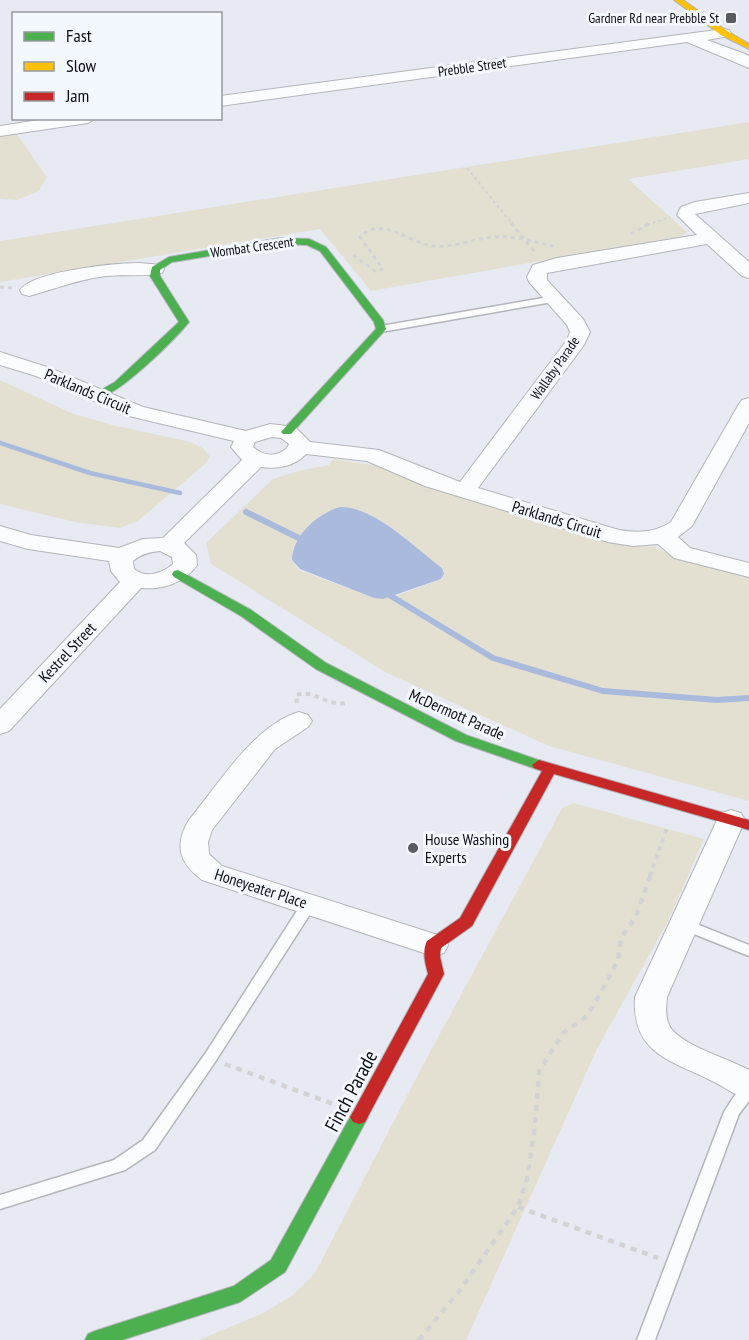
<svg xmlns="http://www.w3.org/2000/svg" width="749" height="1340" viewBox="0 0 749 1340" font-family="'PT Sans Narrow',sans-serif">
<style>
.green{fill:#e3e0d2;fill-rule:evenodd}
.water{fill:#a9badc}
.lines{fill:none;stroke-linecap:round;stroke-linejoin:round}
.stream-far1{stroke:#a9badc;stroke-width:4.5}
.stream{stroke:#a9badc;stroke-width:6}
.lane-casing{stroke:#b3b5bb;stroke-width:3}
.street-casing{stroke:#b3b5bb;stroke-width:2}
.fast-casing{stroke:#b3b5bb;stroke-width:2}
.slow-casing{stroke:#b3b5bb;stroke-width:2}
.jam-casing{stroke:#b3b5bb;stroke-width:2}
.path-far3{stroke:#d3d3d5;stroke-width:2;stroke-dasharray:3 3;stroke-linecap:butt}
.path-far2{stroke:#d3d3d5;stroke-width:3;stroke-dasharray:4 4;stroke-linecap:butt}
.path-far1{stroke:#d3d3d5;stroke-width:4;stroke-dasharray:4.5 4.5;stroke-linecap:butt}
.path{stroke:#d3d3d5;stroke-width:4.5;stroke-dasharray:6 6;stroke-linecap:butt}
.lane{fill:#fbfcfd;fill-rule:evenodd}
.street{fill:#fbfcfd;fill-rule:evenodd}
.fast{fill:#4caf50;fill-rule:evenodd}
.slow{fill:#ffc107;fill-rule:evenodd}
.jam{fill:#c62828;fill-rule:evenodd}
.poi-dot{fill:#595b60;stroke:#f3f7fe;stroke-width:2}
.labels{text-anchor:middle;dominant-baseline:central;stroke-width:6;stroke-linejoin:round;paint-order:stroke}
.far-poi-label{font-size:14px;fill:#0c0e12;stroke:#f3f7fe;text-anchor:end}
.far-street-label{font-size:14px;fill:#0c0e12;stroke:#f3f7fe}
.street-label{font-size:16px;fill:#0c0e12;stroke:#f3f7fe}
.poi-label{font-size:16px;fill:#0c0e12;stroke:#f3f7fe;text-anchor:start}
.near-street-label{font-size:20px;fill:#0c0e12;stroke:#f3f7fe}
</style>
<rect width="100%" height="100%" fill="#e7eaf2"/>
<path class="green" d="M749,122V159L628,179L687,232L683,236L371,291L320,229L0,282V241Z
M15,132L47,177L39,191L17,200L0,199V134Z
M0,380L71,413L112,425L191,442L204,449L210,457L205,464L138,521L120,528L75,522L0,504Z
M333,459L373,465L427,486L601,541L629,546L655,547L675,557L749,576V801L549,746L387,673L211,564L206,543L273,479L298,471L329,465ZM340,507C374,506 415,548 442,568L444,574L442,579L393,597L374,598L299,570L292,561C292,535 317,514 340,507Z
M574,803L704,839L668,921L597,1049L466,1340H199L261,1314L293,1295L315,1273L422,1067L562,808Z"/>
<path class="water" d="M340,507C374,506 415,548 442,568L444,574L441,579L383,599L374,598L300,569L292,560C293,535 317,514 340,507Z"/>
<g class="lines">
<path class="stream-far1" d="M0,443L90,473L180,493"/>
<path class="stream" d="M246,512L305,541
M386,593L493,658L603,691L717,700L749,698"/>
<defs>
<path id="lane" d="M555,296L559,299L558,301L381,332L376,329L381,326Z
M309,899L314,900L316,904L314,908L215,1062L155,1150L125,1170L0,1209V1195L114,1160L143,1140L205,1054L304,900Z
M684,919L749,945V956L679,928L677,924L679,920Z
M749,1087V1101L739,1114L655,1340H637L724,1112L735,1095Z"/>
<path id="street" d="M724,29L729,30L731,33L729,36L707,40L745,54L749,56V68L687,42L220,106V96Z
M52,118H96L88,123L0,136V126Z
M749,193V203L695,214L749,262V278L742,276L707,244L547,273V280L583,319L590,332L584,345L478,488L619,530C638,533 654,533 671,522L739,404L742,400L749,398V423L692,526L678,537L690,548L749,563V577L674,558L658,544L633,546L608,542L425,486L367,461L306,454C294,467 277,469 261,467L184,543L196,555L197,565C185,583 162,590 141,588L9,731L0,734V709L120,582L111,571L109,561L28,549L0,541V526L31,535L119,548L143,539L163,538L242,460L231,447L234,441L129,416L36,376L0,365V352L50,368L143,407L246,431L270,424L287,426L295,427L310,442L379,450L460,482L567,340L570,332L567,325L529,282L527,277L533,265L557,258L697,235L677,215L681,207L695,202ZM272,437L281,438L289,444L287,448C276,458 263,456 253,447L255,442ZM160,551L172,557L173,564C163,573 146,579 134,569L133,561C141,554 149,552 160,551Z
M139,263L162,265L164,269L162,273C144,277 124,274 106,276C79,279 55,289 29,296L22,294L20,290C33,271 116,263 139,263Z
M299,712L308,715L312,721L308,727L275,749L212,830L208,842L209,854L222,866L444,937L448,945L444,953L433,956L202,880C179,863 174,845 189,820C218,785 254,725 299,712Z
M731,810L741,813L745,820L667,997C666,1006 665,1016 669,1025C677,1044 730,1059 749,1070V1100C734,1095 722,1085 708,1079C667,1059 632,1052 635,997L717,820L721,813Z"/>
<path id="fast" d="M281,238L309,239L326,247L383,320L386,329L291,434H283L281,432L376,329L374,322L320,251L307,245L281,244L179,261L172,262L160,270V276L189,322C176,338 113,402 94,398V394L115,382L179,322L150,276L152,267L169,257Z
M178,570L251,610L326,663L466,735L544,762L546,765L539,770L456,741L316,669L241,616L174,577L172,574L174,571Z
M359,1110L365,1112L368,1117L285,1272L240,1302L122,1340H85L88,1334L95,1331L234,1286L271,1260L353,1112Z"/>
<path id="slow" d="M674,0H683L727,31L749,44V49L721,35Z"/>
<path id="jam" d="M539,760L749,820V830L554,774L472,926L441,948L440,957L444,974L365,1122L359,1124L353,1122L350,1117L353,1112L428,974C425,963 422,951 427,941L460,918L542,771L534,768L532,765Z"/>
</defs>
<use href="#lane" class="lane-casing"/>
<use href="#street" class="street-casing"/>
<use href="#fast" class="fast-casing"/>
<use href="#slow" class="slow-casing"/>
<use href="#jam" class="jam-casing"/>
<path class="path-far3" d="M467,168L513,225
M647,225L670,217"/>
<path class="path-far2" d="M511,223L536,254
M631,234L650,223
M353,255L375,271L383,269L360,237C380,216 406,240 428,245C450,250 471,239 493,237C514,235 536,242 557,247
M0,287L13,288"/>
<path class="path-far1" d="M297,703L296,695C315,689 327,707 346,703
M650,876L668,825"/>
<path class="path" d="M225,1064L333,1104
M518,1207L658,1258
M419,1340L460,1290L518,1207L527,1179L535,1126L539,1071L563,1033L587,1016L600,994L618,960L621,938L636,916L651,874"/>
<use href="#lane" class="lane"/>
<use href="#street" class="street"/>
<use href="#fast" class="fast"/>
<use href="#slow" class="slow"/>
<use href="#jam" class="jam"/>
</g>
<g class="poi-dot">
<rect x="725" y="12" width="12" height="12" rx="3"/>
<circle cx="413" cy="848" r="6"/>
</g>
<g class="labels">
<g class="far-poi-label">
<text x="719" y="18">Gardner Rd near Prebble St</text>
</g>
<g class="far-street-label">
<text transform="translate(472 67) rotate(-8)">Prebble Street</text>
<text transform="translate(252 247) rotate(-8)">Wombat Crescent</text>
<text transform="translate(555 368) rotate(-55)">Wallaby Parade</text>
</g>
<g class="street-label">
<text transform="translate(88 391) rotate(23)">Parklands Circuit</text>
<text transform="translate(557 519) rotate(17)">Parklands Circuit</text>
<text transform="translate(67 652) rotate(-47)">Kestrel Street</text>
<text transform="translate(457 714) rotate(24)">McDermott Parade</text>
<text transform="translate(261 888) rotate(18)">Honeyeater Place</text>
</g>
<g class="poi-label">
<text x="425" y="839">House Washing<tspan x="425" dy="18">Experts</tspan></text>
</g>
<g class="near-street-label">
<text transform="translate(351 1091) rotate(-62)">Finch Parade</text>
</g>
</g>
<rect x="12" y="12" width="210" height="108" fill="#f3f7fe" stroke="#979aa0" stroke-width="1.5"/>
<rect x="24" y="32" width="30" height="9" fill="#4caf50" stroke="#979aa0" stroke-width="1.5"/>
<text x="66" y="42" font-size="18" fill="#0c0e12">Fast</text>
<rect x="24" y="62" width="30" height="9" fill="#ffc107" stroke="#979aa0" stroke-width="1.5"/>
<text x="66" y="72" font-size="18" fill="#0c0e12">Slow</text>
<rect x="24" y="92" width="30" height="9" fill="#c62828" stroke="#979aa0" stroke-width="1.5"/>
<text x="66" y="102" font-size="18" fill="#0c0e12">Jam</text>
</svg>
